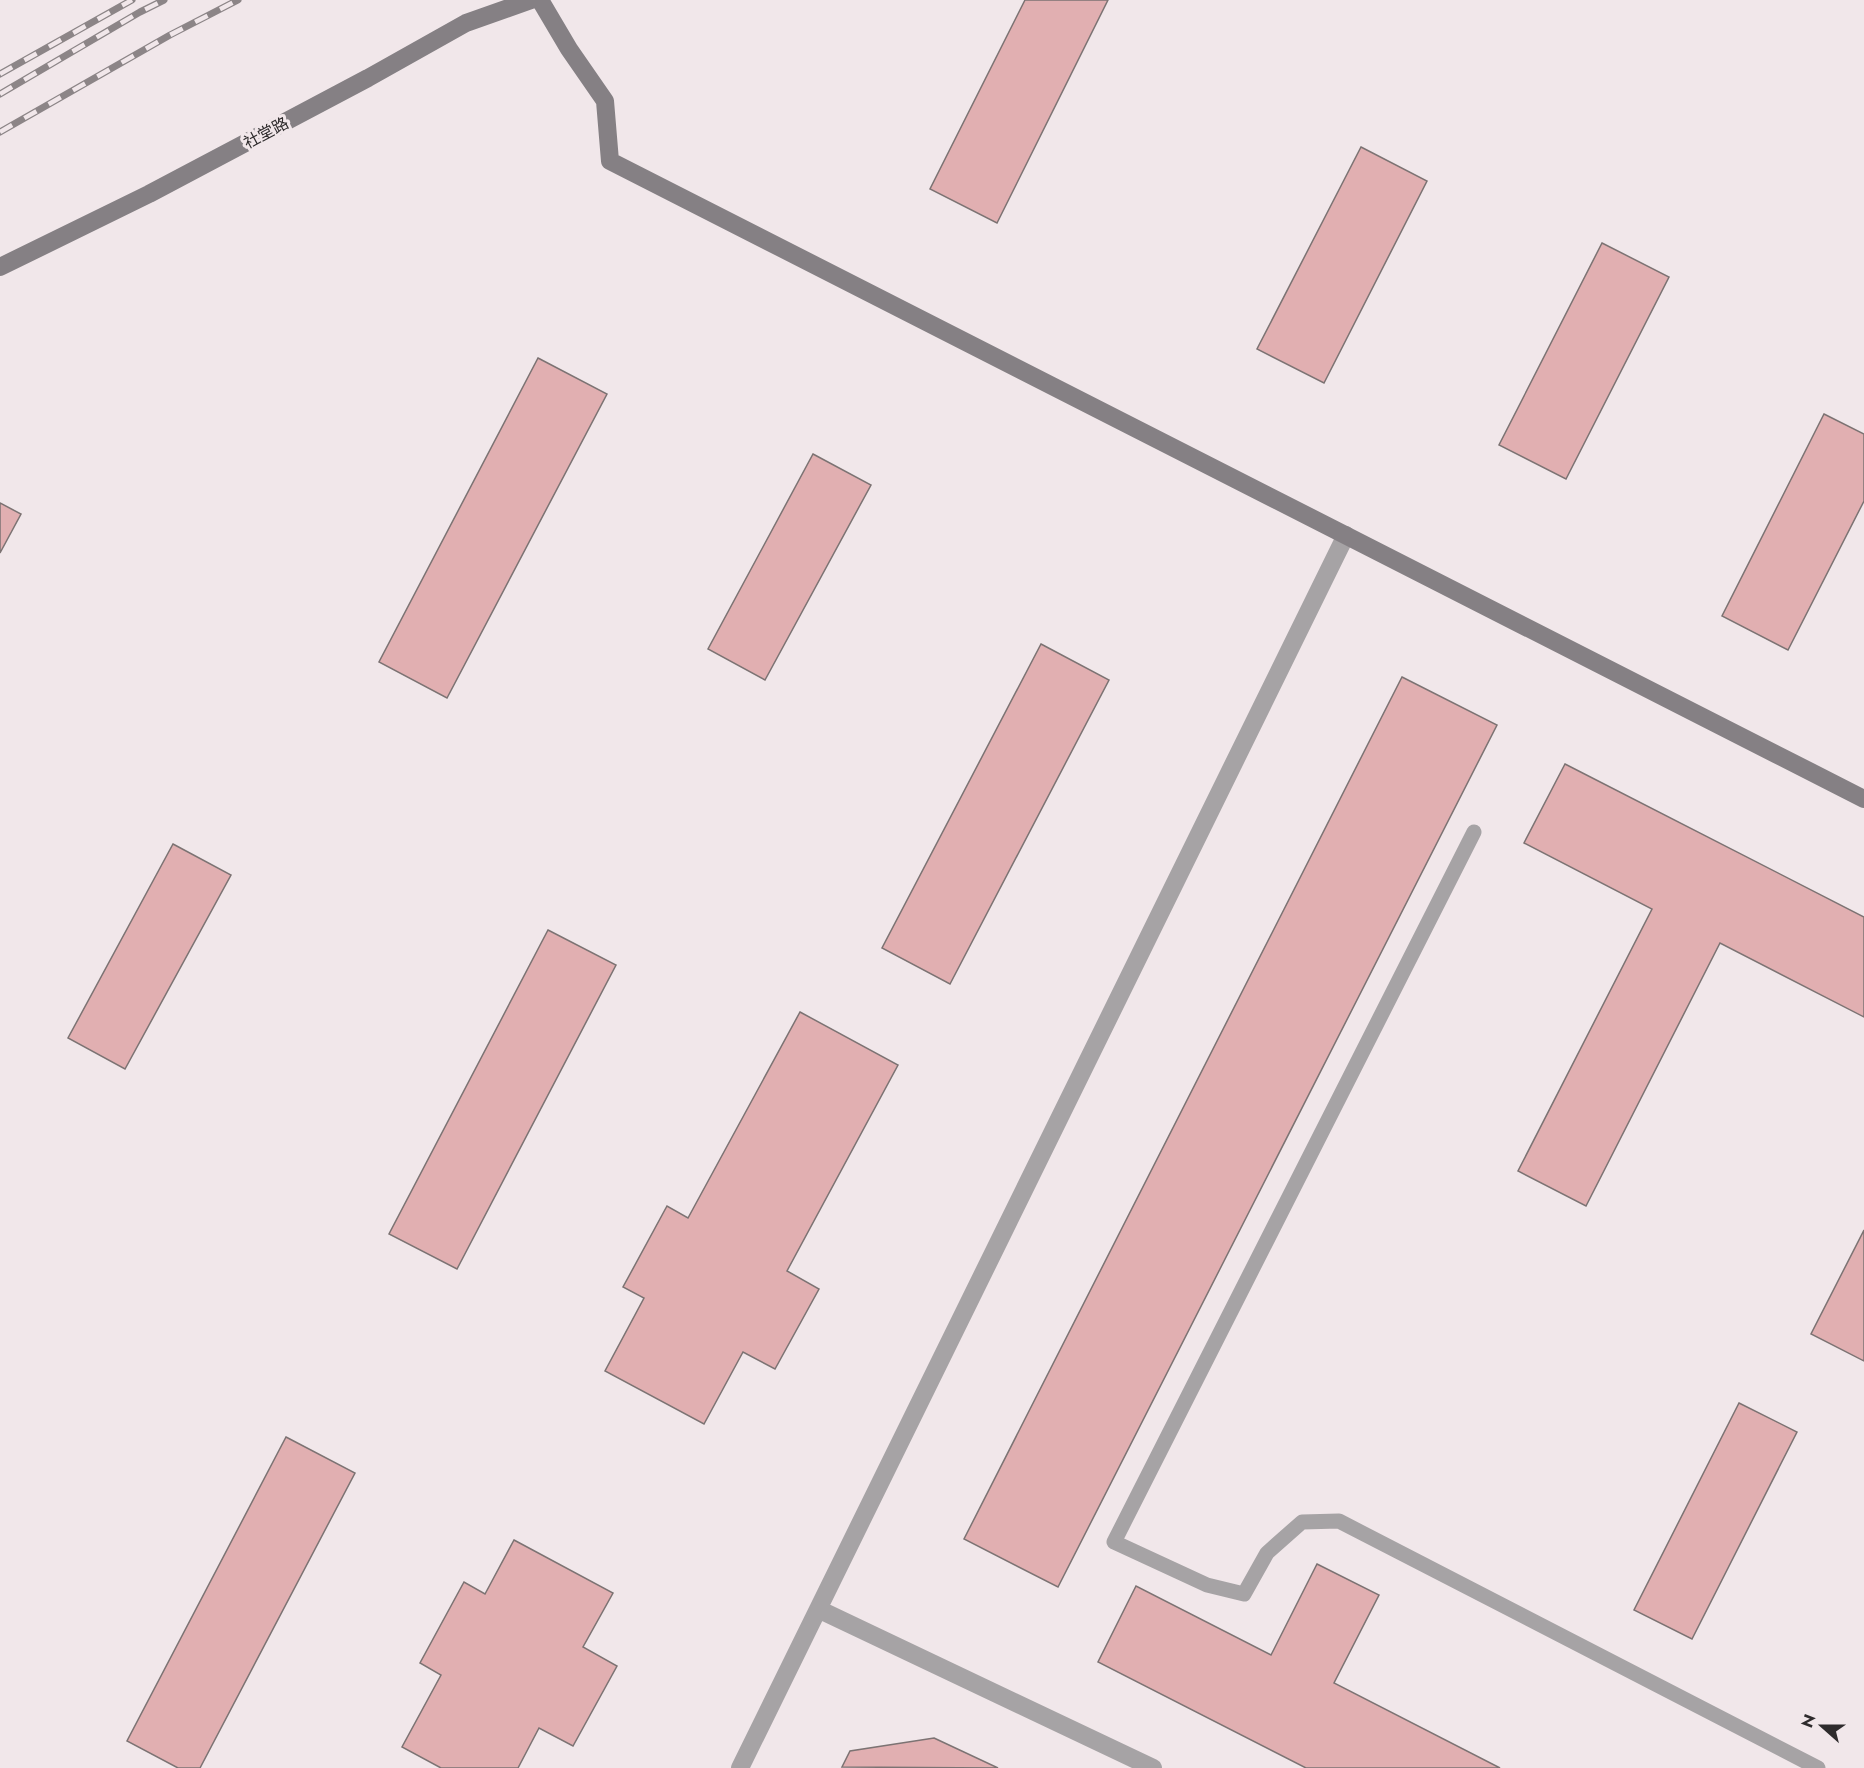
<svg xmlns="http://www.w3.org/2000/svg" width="1864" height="1768" viewBox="0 0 1864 1768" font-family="Jost,'Noto Sans SC',sans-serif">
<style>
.building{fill:#e1afb1;stroke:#7c7373;stroke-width:1.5}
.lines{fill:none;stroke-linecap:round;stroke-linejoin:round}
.lane{stroke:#a6a3a5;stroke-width:15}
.street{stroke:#a6a3a5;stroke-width:18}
.secondary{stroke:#858084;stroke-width:18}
.rail-casing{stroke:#8c8587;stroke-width:7}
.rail{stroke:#f1e7ea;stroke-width:4.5;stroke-dasharray:14;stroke-linecap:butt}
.labels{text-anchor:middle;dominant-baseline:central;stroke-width:6;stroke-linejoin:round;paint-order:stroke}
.street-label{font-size:16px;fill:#2e2b2c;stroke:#f1e7ea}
</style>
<rect width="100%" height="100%" fill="#f1e7ea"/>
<path class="building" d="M1025,0H1108L997,223L930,189Z
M1361,147L1427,181L1324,383L1257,349Z
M1602,243L1669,277L1566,479L1499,445Z
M538,358L607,394L447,698L379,662Z
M1824,414L1864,434V501L1788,650L1722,616Z
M813,454L871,485L765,680L708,649Z
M0,503L21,514L0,553Z
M1041,644L1109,680L950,984L882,948Z
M1402,677L1497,725L1058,1587L964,1539Z
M1565,764L1864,917V1017L1720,943L1586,1206L1518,1171L1652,909L1524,843Z
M173,844L231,875L125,1069L68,1038Z
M548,930L616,965L457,1269L389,1234Z
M800,1012L898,1065L787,1271L819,1289L775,1369L743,1352L704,1424L605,1371L644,1298L623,1287L667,1206L688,1218Z
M1864,1230V1361L1811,1334Z
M1739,1403L1797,1432L1692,1639L1634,1610Z
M286,1437L355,1473L200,1768H178L127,1741Z
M514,1540L613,1593L583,1647L617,1666L573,1746L539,1728L518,1768H441L402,1747L441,1675L420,1663L464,1582L485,1594Z
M1317,1564L1379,1595L1334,1683L1500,1768H1306L1098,1662L1136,1586L1271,1655Z
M934,1738L998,1768L842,1767L850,1751Z"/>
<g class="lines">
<path class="lane" d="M1474,832L1114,1542L1207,1585L1244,1594L1267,1553L1302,1522L1339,1521L1818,1768"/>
<path class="street" d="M818,1609L1153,1768
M740,1768L1346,535"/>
<path class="secondary" d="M540,0L569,49L605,101L610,161L1864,799
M0,267L149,194L368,78L466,23L531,0"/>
<defs>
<path id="rail" d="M0,74L132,0
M0,94L140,12L164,0
M0,132L170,35L238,0"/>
</defs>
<use href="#rail" class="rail-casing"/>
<use href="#rail" class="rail"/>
</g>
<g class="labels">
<g class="street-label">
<text transform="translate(266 133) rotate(-28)">社堂路</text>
</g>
</g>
<g transform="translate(1822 1726) rotate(291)" stroke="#f1e7ea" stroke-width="4.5" paint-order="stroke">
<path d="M0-4.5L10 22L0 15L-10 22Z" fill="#2e2b2c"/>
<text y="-9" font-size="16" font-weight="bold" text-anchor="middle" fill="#2e2b2c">N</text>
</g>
</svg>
